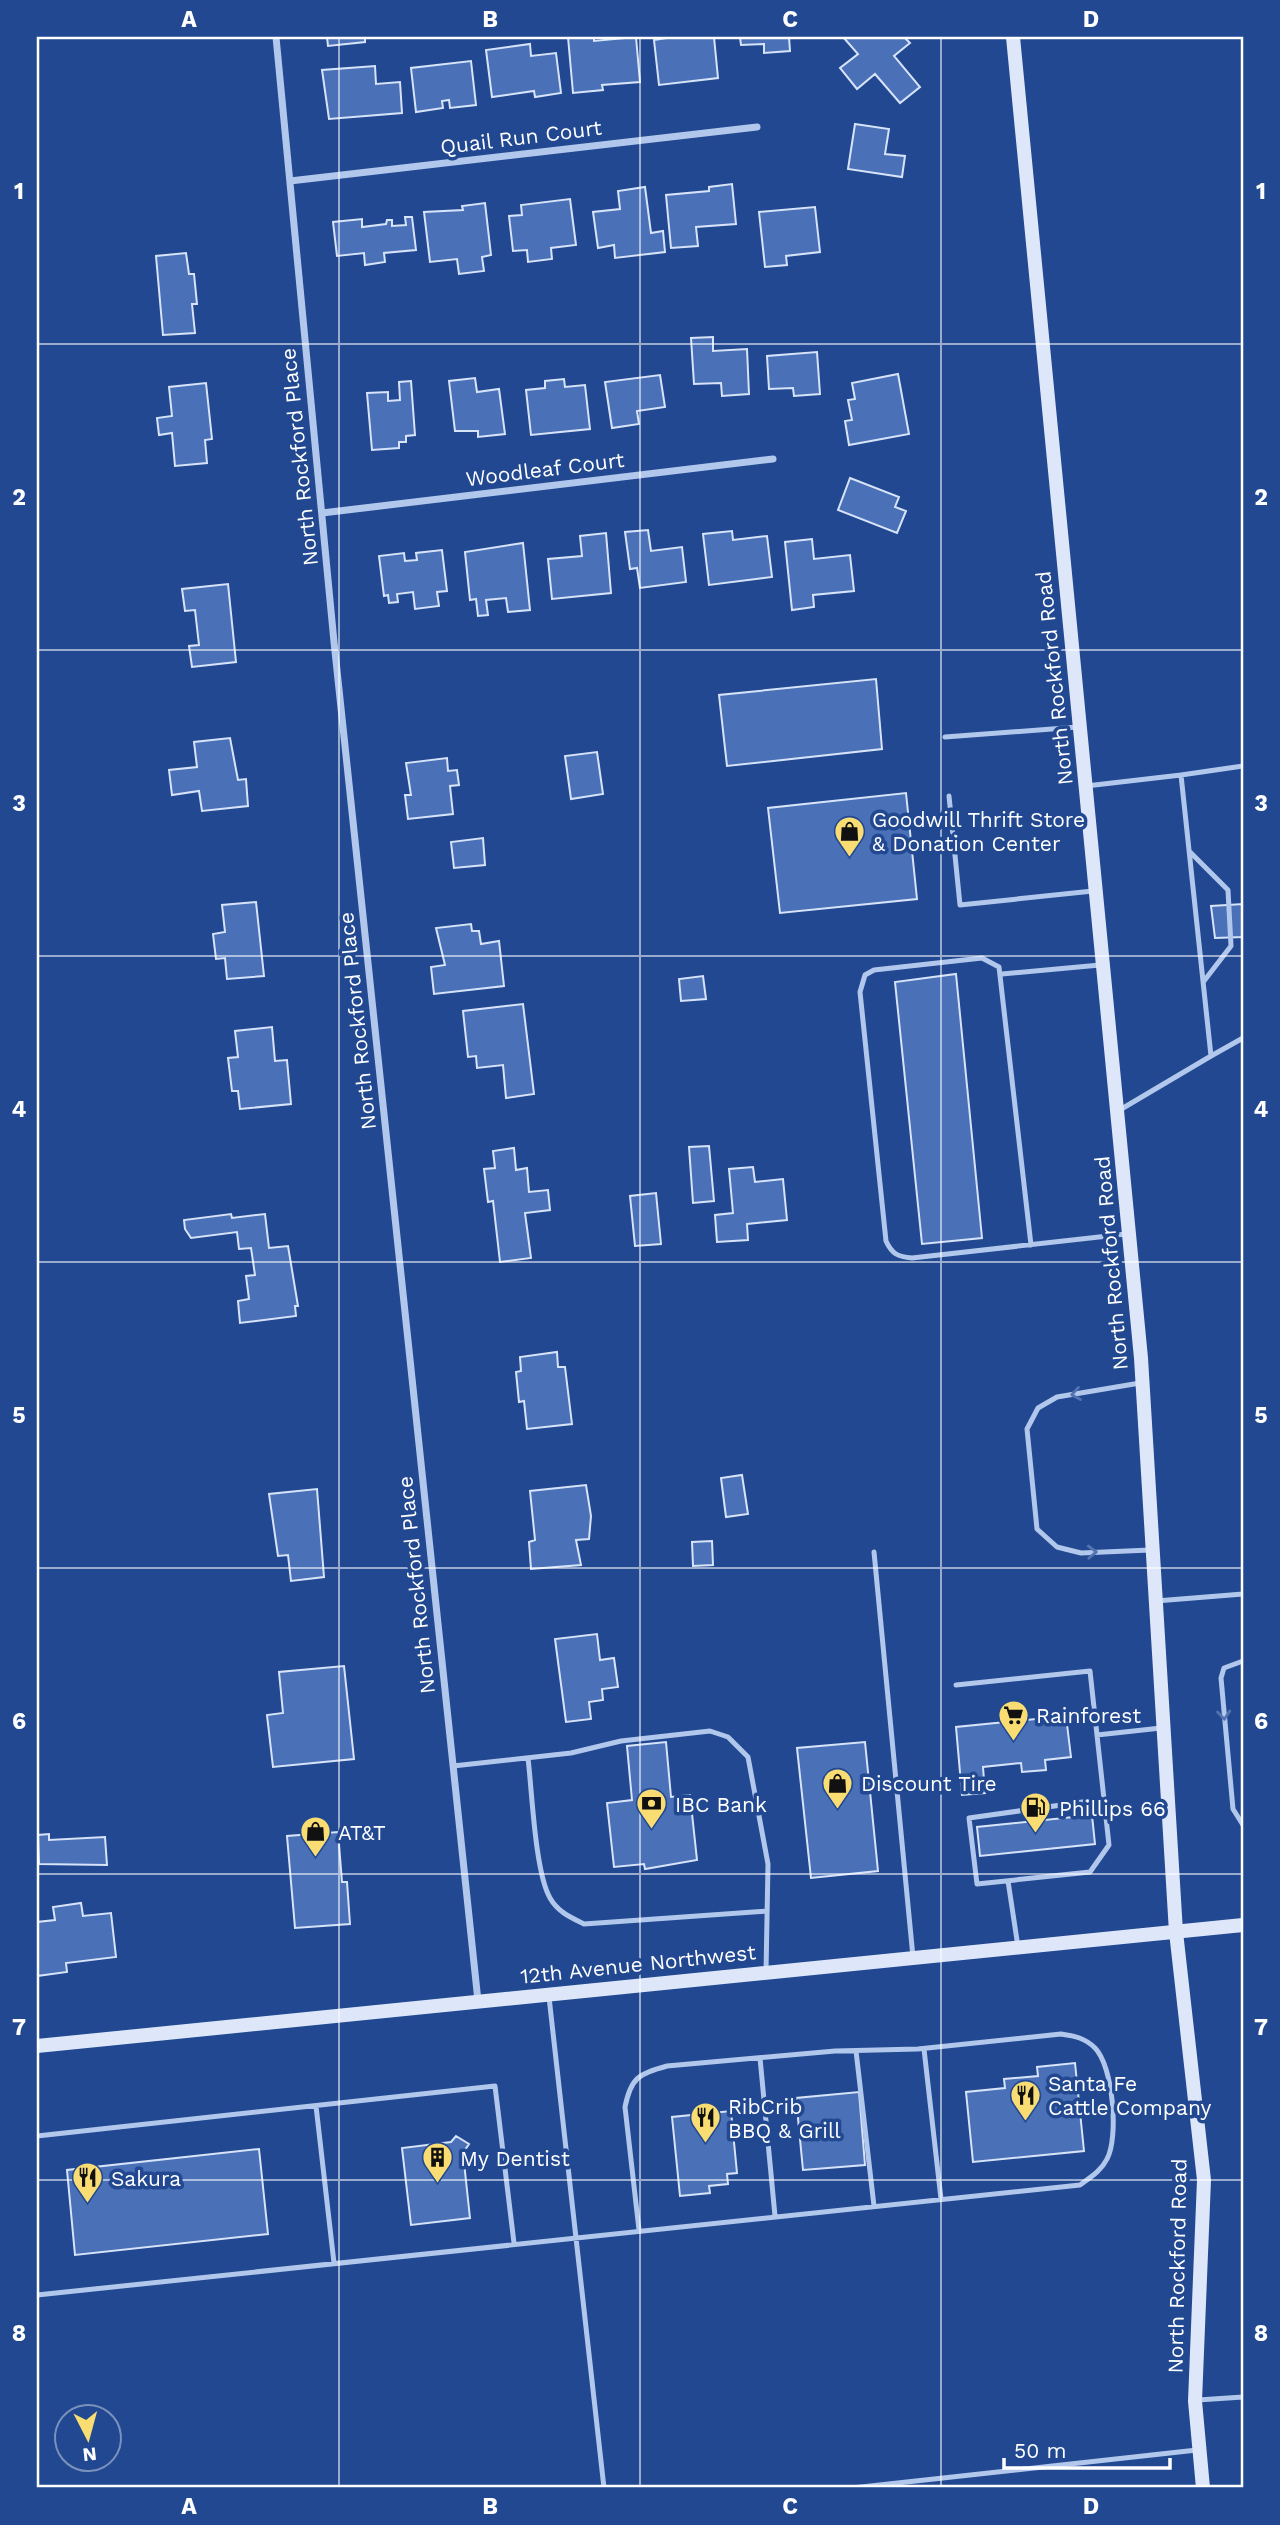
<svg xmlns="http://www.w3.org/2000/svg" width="1280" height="2525" viewBox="0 0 1280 2525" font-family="'Work Sans',sans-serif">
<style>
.building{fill:#4a71b7;stroke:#d7e3f9;stroke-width:2}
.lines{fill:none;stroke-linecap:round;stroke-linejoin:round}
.lane{stroke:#b1c7ec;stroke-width:5}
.street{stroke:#b1c7ec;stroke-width:7}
.secondary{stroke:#dde7f9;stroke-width:14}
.oneway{stroke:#5374b0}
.grid{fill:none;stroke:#fff;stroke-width:2;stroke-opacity:0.55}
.labels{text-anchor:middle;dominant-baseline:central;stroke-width:7;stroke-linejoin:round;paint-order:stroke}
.street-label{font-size:21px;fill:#fff;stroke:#214890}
.poi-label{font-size:21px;fill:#fff;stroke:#214890;text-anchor:start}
.neatline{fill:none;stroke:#fff;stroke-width:2.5}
.grid-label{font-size:23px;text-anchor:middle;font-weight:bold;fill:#fff}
</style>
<rect width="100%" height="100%" fill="#214890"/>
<path class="building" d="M327,37H365V42L328,46Z
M568,37H594V41L636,37L640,82L602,85L603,90L573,93Z
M673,37H714L718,78L659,85L654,40Z
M740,37H789L790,51L764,53V44L741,45Z
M843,37H904L910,43L894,56L920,87L900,103L875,74L857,89L840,68L858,54Z
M530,44L531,56L556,53L561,93L535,97L534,91L492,97L486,50Z
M471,61L476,105L450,108L449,100L442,101L443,108L416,112L411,68Z
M375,66L376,84L400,82L402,113L329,119L322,70Z
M855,124L889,129L885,154L905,156L902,177L848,169Z
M732,184L736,224L696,227L698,246L671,248L666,195L709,191V187Z
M645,187L651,233L663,231L665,252L615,258L614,245L598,248L593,212L620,209L618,191Z
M570,199L576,245L551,248L552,259L528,262L527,250L513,251L509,216L522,215L521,205Z
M485,203L491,255L482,257L484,271L459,274L457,259L430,262L424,212L463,210L462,206Z
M815,207L820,252L786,256L787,265L765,267L759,212Z
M405,217H412L416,250L384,253L385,262L365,265L364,253L337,256L333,222L362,219V227L386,224L387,220H392V226L406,225Z
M186,253L189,274H194L197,304H192L195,333L163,335L156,256Z
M713,337V351L747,349L749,394L722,396L721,383L694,384L691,338Z
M817,352L820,394L794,396L793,388L769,389L767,356Z
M898,374L909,434L849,445L845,421L852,420L848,400L855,399L852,383Z
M660,375L665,407L637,411L639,424L612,428L605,382Z
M475,378L477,392L499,389L505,434L478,437V431H455L449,381Z
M564,379L565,387L585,385L590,429L531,435L526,390L545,388V381Z
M411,381L415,435L406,436V442H399V448L372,450L367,393L388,392V401L400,400L399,382Z
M206,383L212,439L205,440L207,463L175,466L172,433L159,435L157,418L172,416L169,387Z
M850,478L899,497L895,507L906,511L897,533L838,510Z
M648,530L651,551L682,547L686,582L640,588L637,568L630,569L625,532Z
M732,531L733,540L767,536L772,577L709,585L703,534Z
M606,533L611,593L552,599L548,559L582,556L580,536Z
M812,539L814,559L850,555L854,591L813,595L814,607L792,610L785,542Z
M523,543L530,610L508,612L506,598L486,600L488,615L478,616L476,599L470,600L465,552Z
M442,550L447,591L437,592L439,606L415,609L413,592L397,594L398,602L389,603L388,595L384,596L379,556L404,553L405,561L417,560L416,553Z
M228,584L236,662L192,667L189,646L199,645L195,610L185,611L182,589Z
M876,679L882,749L727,766L719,695Z
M230,738L238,780L246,779L248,806L202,811L199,791L172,795L169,770L197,767L194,742Z
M597,752L603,794L571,799L565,756Z
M447,758L448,771L457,770L459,785L450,786L453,814L408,819L405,795H411L406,763Z
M906,793L917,899L780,913L768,808Z
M483,838L485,865L454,868L451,842Z
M256,902L264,976L227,979L225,958L216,959L213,934L225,932L222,905Z
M1243,904V937L1215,938L1211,906Z
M471,924L472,931H479L481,944L499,941L504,986L434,994L431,967L445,965L436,928Z
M956,974L982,1238L922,1244L895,982Z
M703,976L706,999L681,1001L679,979Z
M523,1004L534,1094L506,1098L503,1065L477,1068L476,1056L468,1057L463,1011Z
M272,1027L275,1061L287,1060L291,1104L240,1109L238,1091H232L228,1058L238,1057L235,1031Z
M709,1146L714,1201L693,1203L689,1147Z
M514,1148L516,1170L527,1168L529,1192L548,1190L550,1210L525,1213L531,1258L500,1262L493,1201L488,1202L484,1169L495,1168L493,1151Z
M753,1167L755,1182L783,1179L787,1220L747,1224L748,1240L717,1242L715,1215L733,1213L729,1169Z
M656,1193L661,1244L635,1246L630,1196Z
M231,1214L232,1218L265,1214L269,1248L288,1246L298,1306H295L296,1316L240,1323L238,1301L249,1299L246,1276L255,1275L251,1248L239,1249L237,1232L191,1238L185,1229L184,1220Z
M557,1352L558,1367H565L572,1424L527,1429L524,1401L519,1402L516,1372L521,1371L520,1357Z
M742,1475L748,1514L726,1517L721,1478Z
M586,1485L591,1516L589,1539L576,1540L581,1565L531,1569L529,1542L535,1540L530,1491Z
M317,1489L324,1577L291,1581L288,1555L278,1556L269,1494Z
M712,1541L713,1565L693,1566L692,1542Z
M597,1634L600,1660L614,1658L618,1687L602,1689L603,1700L589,1702L591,1719L566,1722L555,1639Z
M344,1666L354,1759L273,1767L267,1715L283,1713L279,1672Z
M1066,1716L1071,1757L1045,1760L1046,1770L1022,1772L1021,1763L983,1767L985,1793L962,1795L956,1727Z
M666,1742L671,1797L690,1795L697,1860L645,1869L644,1864L614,1867L607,1803L632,1800L627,1746Z
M865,1742L878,1871L811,1878L797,1748Z
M1092,1815L1095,1844L980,1856L977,1827Z
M338,1832L342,1882H347L350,1924L295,1928L287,1836Z
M49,1834V1840L105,1837L107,1865L39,1864L38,1835Z
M81,1903L83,1916L111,1913L116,1957L66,1963L67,1972L37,1976V1922L55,1920L53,1907Z
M1075,2063L1084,2151L973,2162L966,2092L1005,2088L1004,2079L1038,2076L1037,2067Z
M859,2092L865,2165L803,2170L796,2098Z
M731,2111L737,2173L727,2174L728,2184L709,2186L710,2193L680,2196L672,2117Z
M456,2136L469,2144L463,2153L470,2218L411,2225L402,2148L451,2142Z
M259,2149L268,2234L75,2255L67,2170Z"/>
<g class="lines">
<path class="lane" d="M945,737L1078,727
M1181,775L1243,766
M1086,786L1181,775L1211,1056L1118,1111
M949,796L960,905L1093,891
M1190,852L1228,890L1231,946L1204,981
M1002,974L1100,965
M1211,1056L1243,1038
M1031,1245L999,967L982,958L874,970L865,975L860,992L886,1241C892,1254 898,1257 912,1258L1126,1234
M1140,1383L1057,1397L1038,1408L1027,1429L1037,1529L1057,1547L1081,1553L1150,1550
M874,1552L913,1957
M1156,1601L1243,1594
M1243,1661L1224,1668L1221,1678L1233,1809L1243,1825
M956,1685L1090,1671L1109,1845L1090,1872L977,1884L969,1818L1104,1799
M1097,1735L1161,1728
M528,1758C532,1791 535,1872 550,1898C558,1912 570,1917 584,1924L767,1911
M453,1766L571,1753L621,1741L710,1731L728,1737L748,1757L768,1864L766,1972
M1008,1881L1018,1947
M549,1997L604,2488
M924,2049L941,2199
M856,2051L874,2206
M760,2058L775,2216
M316,2106L334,2263
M37,2136L495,2086L514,2243
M37,2295L1080,2185C1091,2177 1101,2171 1107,2159C1119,2137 1113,2066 1095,2048C1085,2038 1075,2036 1061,2034L918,2049L835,2051L667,2066C639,2074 631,2077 625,2107L639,2230
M1198,2400L1243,2397
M852,2488L1197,2450"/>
<path class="street" d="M276,37L334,642L478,2001
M290,181L757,127
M322,513L773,459"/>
<path class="secondary" d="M1013,37L1141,1358L1176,1932L1204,2180L1195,2401L1203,2488
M37,2046L1243,1925"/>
</g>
<defs><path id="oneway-chevron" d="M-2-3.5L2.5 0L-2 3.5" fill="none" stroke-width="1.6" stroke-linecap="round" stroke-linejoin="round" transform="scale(1.75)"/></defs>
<g class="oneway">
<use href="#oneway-chevron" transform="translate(1076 1394) rotate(171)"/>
<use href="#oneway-chevron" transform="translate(1092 1552) rotate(-2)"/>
<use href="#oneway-chevron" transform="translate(1224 1715) rotate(85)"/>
</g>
<path class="grid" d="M339,37V2488M640,37V2488M941,37V2488M37,344H1243M37,650H1243M37,956H1243M37,1262H1243M37,1568H1243M37,1874H1243M37,2180H1243"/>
<defs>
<symbol id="shop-pin" viewBox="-11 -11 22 30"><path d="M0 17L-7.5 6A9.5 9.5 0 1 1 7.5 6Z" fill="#f9dd73" stroke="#214890"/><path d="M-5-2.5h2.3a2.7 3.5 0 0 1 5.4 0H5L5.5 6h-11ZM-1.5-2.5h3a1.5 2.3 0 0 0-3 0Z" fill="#111"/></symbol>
<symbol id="supermarket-pin" viewBox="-11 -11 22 30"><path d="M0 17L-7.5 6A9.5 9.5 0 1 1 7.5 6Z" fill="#f9dd73" stroke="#214890"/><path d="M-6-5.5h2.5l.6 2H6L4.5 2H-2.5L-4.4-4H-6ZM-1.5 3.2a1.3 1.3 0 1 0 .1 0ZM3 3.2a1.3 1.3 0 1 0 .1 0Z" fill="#111"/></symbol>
<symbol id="bank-pin" viewBox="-11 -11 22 30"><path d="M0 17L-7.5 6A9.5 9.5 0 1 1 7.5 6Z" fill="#f9dd73" stroke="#214890"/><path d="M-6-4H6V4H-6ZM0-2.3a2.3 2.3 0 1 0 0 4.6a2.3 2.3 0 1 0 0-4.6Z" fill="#111"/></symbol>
<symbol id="fuel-pin" viewBox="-11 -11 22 30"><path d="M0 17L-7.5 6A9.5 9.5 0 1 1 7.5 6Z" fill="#f9dd73" stroke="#214890"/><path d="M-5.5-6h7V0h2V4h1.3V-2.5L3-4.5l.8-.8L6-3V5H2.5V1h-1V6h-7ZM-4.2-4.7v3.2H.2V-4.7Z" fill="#111"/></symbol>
<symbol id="restaurant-pin" viewBox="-11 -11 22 30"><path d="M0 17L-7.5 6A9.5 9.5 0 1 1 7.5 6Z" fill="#f9dd73" stroke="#214890"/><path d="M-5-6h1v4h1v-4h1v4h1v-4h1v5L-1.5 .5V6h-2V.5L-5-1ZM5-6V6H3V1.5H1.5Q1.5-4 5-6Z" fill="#111"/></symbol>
<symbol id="building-pin" viewBox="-11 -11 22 30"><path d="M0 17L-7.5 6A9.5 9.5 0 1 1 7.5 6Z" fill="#f9dd73" stroke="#214890"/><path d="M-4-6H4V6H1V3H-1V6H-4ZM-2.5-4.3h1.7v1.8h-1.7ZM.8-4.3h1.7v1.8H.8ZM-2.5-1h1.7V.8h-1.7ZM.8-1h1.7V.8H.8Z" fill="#111"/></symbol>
</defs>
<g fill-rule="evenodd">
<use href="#shop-pin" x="832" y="814" width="35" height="47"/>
<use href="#supermarket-pin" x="996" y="1698" width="35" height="47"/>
<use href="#shop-pin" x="820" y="1766" width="35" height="47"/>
<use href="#bank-pin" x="634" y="1786" width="35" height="47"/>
<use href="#fuel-pin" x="1018" y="1790" width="35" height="47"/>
<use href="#shop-pin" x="298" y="1814" width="35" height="47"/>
<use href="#restaurant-pin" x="1008" y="2078" width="35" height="47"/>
<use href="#restaurant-pin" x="688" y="2100" width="35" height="47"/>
<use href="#building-pin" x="420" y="2140" width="35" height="47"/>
<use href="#restaurant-pin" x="70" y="2160" width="35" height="47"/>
</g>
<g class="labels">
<g class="street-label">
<text transform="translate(521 137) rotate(-7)">Quail Run Court</text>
<text transform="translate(299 457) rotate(-96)">North Rockford Place</text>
<text transform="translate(545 469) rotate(-7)">Woodleaf Court</text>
<text transform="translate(1054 678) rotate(-96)">North Rockford Road</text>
<text transform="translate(357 1021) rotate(-96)">North Rockford Place</text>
<text transform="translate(1111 1263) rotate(-95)">North Rockford Road</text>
<text transform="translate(416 1585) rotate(-96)">North Rockford Place</text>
<text transform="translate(638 1964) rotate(-6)">12th Avenue Northwest</text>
<text transform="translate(1177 2266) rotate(-89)">North Rockford Road</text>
</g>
<g class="poi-label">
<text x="872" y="819">Goodwill Thrift Store<tspan x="872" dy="24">&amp; Donation Center</tspan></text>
<text x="1036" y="1715">Rainforest</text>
<text x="861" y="1783">Discount Tire</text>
<text x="675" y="1804">IBC Bank</text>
<text x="1059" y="1808">Phillips 66</text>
<text x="338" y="1832">AT&amp;T</text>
<text x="1048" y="2083">Santa Fe<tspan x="1048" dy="24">Cattle Company</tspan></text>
<text x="728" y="2106">RibCrib<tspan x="728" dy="24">BBQ &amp; Grill</tspan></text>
<text x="460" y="2158">My Dentist</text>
<text x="111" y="2178">Sakura</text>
</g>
</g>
<rect width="1280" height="2525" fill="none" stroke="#214890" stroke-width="77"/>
<g transform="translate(88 2438) rotate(174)"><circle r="33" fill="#214890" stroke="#7a91bc" stroke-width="2"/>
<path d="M0-5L12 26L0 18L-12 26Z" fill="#f9dd73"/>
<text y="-10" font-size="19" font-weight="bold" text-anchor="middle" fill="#ffffff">N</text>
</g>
<path d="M1004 2458v10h166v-10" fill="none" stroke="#ffffff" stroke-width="3.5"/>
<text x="1014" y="2458" font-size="21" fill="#ffffff" stroke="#214890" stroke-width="5" paint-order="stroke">50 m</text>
<rect x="38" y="38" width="1204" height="2448" class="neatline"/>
<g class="grid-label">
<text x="189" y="27">A</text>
<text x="490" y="27">B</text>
<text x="790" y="27">C</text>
<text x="1091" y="27">D</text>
<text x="19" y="199">1</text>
<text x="1261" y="199">1</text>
<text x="19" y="505">2</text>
<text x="1261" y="505">2</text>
<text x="19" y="811">3</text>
<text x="1261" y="811">3</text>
<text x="19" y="1117">4</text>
<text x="1261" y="1117">4</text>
<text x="19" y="1423">5</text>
<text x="1261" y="1423">5</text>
<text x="19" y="1729">6</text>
<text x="1261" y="1729">6</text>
<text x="19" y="2035">7</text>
<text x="1261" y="2035">7</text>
<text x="19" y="2341">8</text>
<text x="1261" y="2341">8</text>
<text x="189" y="2514">A</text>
<text x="490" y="2514">B</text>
<text x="790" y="2514">C</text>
<text x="1091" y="2514">D</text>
</g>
</svg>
